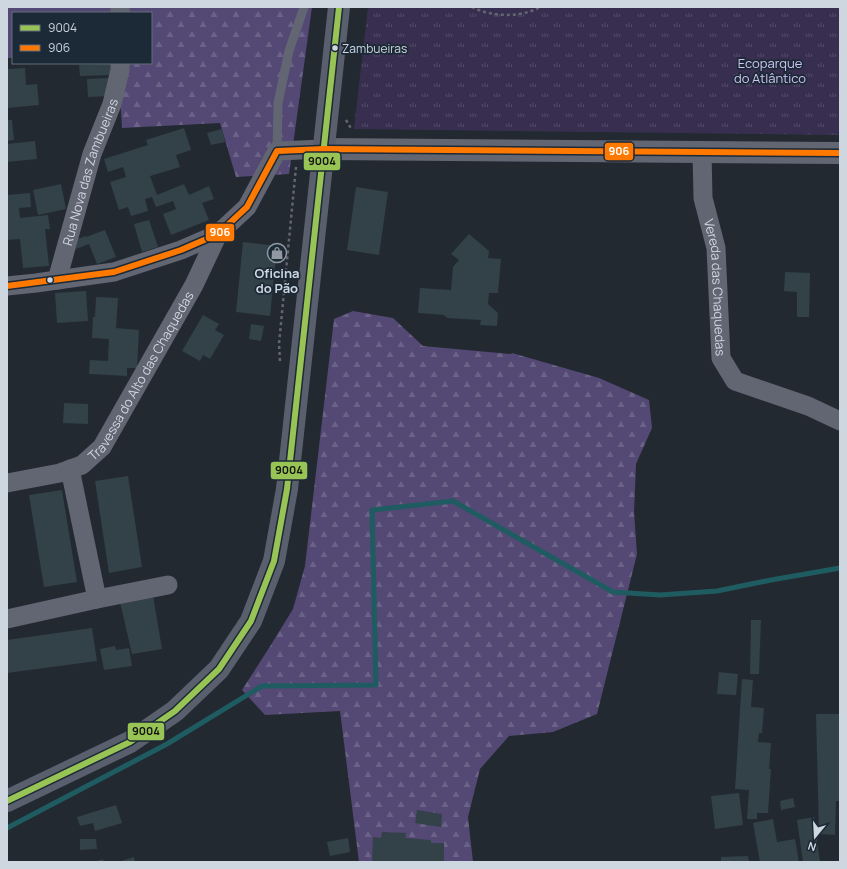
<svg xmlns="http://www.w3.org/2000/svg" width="847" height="869" viewBox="0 0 847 869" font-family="Manrope,sans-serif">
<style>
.forest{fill:url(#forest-firs)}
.park{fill:url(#park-tufts)}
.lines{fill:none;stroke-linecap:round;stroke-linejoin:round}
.stream{stroke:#1f5c61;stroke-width:5}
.building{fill:#334148}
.path{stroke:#626670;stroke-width:2.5;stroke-dasharray:3 3;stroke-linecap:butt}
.service{stroke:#626572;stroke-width:9}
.minor{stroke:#626572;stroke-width:19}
.tertiary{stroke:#626572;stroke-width:22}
.secondary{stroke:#595f6c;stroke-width:22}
.bus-1-casing{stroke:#1c2937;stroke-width:9}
.bus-2-casing{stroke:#1c2937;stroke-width:9}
.bus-1{stroke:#98c455;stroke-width:6}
.bus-2{stroke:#ff7900;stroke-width:6}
.bus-dot{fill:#ced6df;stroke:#1c2937;stroke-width:1.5}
.labels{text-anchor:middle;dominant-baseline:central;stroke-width:3.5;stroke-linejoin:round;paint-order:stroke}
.bus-label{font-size:12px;fill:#ced6df;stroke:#1c2937;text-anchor:start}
.park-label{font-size:13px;fill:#d1c5f4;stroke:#1c2937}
.street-label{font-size:13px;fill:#ced6df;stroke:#1c2937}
.poi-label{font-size:13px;font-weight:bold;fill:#ced6df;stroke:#1c2937}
.line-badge{stroke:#1c2937;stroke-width:1.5}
.badge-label{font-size:11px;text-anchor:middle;font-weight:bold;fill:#fff}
.pale-badge-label{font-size:11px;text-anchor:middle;font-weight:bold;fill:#111}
</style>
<defs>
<pattern id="forest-firs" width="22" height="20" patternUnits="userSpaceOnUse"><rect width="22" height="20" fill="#544874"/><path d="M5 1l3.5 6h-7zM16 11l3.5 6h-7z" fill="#6b6287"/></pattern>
<pattern id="park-tufts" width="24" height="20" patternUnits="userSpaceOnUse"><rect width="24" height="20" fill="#382f50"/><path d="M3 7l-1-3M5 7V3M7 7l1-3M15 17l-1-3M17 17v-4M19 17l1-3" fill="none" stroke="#544c69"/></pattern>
</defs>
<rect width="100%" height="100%" fill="#222931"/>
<path class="forest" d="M7,7H312L289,174L236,177L220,123L122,128L118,63H151V13H13V58H7Z
M353,311L393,318L423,346L511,354L512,353L599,378L649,400L652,428L636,464L634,512L637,554L597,714L553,732L509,736L480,769L468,817L473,862H359L340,711L265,715L242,690L269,648L293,609L305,566L334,319Z"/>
<path class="park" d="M368,7H840V135L354,129Z"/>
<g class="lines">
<path class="stream" d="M7,828L167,744L262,686L376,685L372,510L453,501L613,592L660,595L717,591L771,580L840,568"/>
</g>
<path class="building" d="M112,64V75L80,76L79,65Z
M25,68L26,85L37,84L39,105L7,108V69Z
M109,78L110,96L88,97L87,79Z
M7,120H12L14,140L7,141Z
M184,128L191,150L176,155L180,167L150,176L157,195L184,184L189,195L209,186L214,199L202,203L209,220L171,235L163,214L176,209L173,201L156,207L152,197L145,199L148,211L131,216L128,207L119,210L110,182L126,177L123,167L108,172L104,159L148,145L146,140Z
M222,129L225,142L211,145L207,133Z
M35,141L37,159L7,162V144Z
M61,184L66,209L38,215L33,190Z
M356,187L388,192L379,255L347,250Z
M30,193L31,207L19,208L20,218L48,215L50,229H45L49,266L23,268L20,239L7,240V195Z
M149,220L158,247L142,252L134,224Z
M105,230L116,257L97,264L89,244L76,249L77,239L86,236V237Z
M469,234L489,251L488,258L501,259L498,293H489L488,304L498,313L497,326L480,325L481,320L447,318L444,315L418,313L420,288L451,290L453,267L459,260L451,254Z
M243,242L277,246L270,316L236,312Z
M785,272L810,273L809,317H797V292L784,291Z
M86,291L88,321L57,323L55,293Z
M96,297L118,298L116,328L139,330L137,368H127V376L89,374L90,360L108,361L109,339L92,338L93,317H95Z
M203,315L219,324L215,330L224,335L210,359L203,355L200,361L182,351Z
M251,324L264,326L261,341L249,339Z
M64,403L88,404V424L63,423Z
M128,476L142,567L109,573L95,481Z
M62,490L77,582L44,587L29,495Z
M153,596L162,649L132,654L120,602Z
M751,620H761L759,674H750Z
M92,628L97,661L7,673V640Z
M115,646L116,650L129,648L132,666L104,670L100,649Z
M719,672L738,674L736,695L717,694Z
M742,679L753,680L751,707L764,708L762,733H759L758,742L771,743L769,769H771L768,813H757V819H747L749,790L735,789Z
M816,714H840V801H836L835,835L819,834Z
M739,793L743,825L715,829L711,796Z
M793,798L795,807L781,810L780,801Z
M116,805L122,823L95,831L93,823L80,826L77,817Z
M417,810L442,814L441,827L415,823Z
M814,817L820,862H803L797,820Z
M773,819L777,842L795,839L799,862H760L753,823Z
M382,832L406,833L405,838L431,840V843H444V862H372L373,837L381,838Z
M348,838L350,852L330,856L327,842Z
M80,839H96L97,849L80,850Z
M748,856L749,862H721V857Z
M134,857L135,862H118Z
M103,859L104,862H93Z"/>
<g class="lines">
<path class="path" d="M472,7C491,17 521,18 540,7
M346,120L352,130
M280,361L279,344L296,167"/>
<path class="service" d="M277,151L278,103L289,51L304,7"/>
<g class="minor">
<path d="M120,7V13"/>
<path id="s1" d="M702,152L703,198L716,248L721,358L735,381L808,406L840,421"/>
<path id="s2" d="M57,280L92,154L112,104L120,70V63"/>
<path d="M7,286L36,283L114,272L181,250L218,234L247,207L277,151L324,149"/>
<path id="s3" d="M7,483L60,473L82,465L102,447L194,285L218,234"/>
<path d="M97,599L168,585"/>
<path d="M7,619L97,599L70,469"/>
</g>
<path class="tertiary" d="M324,149L840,153"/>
<path class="secondary" d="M7,801L130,742L175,711L219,669L251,621L274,561L287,489L339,7"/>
<defs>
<path id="bus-1" d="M7,801L130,742L175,711L219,669L251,621L274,561L287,489L339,7"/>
<path id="bus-2" d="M7,286L114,272L181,250L218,234L247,207L277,151L324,149L840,153"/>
</defs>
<use href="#bus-1" class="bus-1-casing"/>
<use href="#bus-2" class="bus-2-casing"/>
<use href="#bus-1" class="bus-1"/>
<use href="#bus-2" class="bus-2"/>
</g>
<defs>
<symbol id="shop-ring" viewBox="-11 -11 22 22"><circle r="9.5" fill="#1c2937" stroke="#9299a2" stroke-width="1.5"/><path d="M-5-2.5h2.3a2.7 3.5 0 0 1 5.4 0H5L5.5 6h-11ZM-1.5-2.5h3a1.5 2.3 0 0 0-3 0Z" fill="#9299a2"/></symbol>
</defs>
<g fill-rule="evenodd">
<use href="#shop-ring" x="266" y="242" width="22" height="22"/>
</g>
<g class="bus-dot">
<circle cx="335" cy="48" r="3.5"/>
<circle cx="50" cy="280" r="3.5"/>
</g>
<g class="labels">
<g class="bus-label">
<text x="342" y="48">Zambueiras</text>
</g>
<g class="park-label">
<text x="770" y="63">Ecoparque<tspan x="770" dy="15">do Atlântico</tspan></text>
</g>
<g class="street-label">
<text stroke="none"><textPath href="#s2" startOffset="113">Rua Nova das Zambueiras</textPath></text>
<text stroke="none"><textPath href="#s1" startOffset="137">Vereda das Chaquedas</textPath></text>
<text stroke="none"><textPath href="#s3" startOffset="185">Travessa do Alto das Chaquedas</textPath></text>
</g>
<g class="poi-label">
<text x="277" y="273">Oficina<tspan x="277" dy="15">do Pão</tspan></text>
</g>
</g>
<g class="line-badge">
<rect x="604" y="142" width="30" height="19" rx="4" fill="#ff7900"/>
<rect x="303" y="152" width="38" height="19" rx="4" fill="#98c455"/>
<rect x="205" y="223" width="30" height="19" rx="4" fill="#ff7900"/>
<rect x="270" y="461" width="38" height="19" rx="4" fill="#98c455"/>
<rect x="127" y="722" width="38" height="19" rx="4" fill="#98c455"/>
</g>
<g class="badge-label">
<text x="619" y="155">906</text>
<text x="220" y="236">906</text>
</g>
<g class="pale-badge-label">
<text x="322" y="165">9004</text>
<text x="289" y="474">9004</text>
<text x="146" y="735">9004</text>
</g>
<rect width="847" height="869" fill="none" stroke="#ced6df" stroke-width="16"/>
<rect x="12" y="12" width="140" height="52" fill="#1c2937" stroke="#636e7a"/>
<rect x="20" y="25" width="20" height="6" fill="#98c455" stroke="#636e7a"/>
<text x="48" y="32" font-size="12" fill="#ced6df">9004</text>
<rect x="20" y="45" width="20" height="6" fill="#ff7900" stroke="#636e7a"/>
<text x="48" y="52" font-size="12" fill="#ced6df">906</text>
<g transform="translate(815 837) rotate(198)" stroke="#1c2937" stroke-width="3" paint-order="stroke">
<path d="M0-3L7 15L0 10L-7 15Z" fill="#ced6df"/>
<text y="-6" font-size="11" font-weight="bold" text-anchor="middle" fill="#ced6df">N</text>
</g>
</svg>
